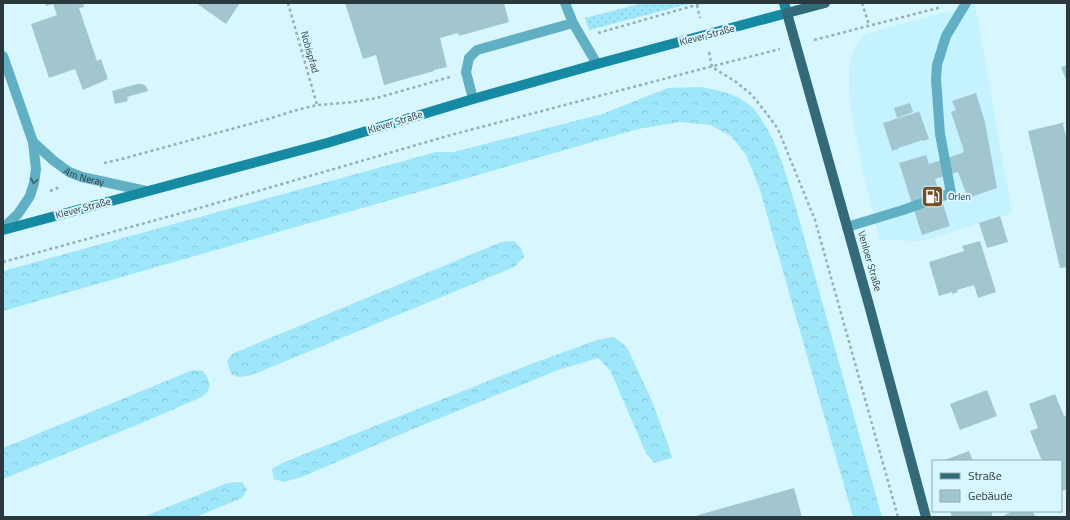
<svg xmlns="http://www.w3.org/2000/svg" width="1070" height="520" viewBox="0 0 1070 520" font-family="'Titillium Web',sans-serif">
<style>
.built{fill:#c4f2ff}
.grass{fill:url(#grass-dots)}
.forest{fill:url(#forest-crowns)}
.building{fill:#a2c6d0}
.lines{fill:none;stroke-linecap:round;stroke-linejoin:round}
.path{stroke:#97afb6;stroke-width:2.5;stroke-dasharray:3 3;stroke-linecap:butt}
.service{stroke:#60afc3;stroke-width:10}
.minor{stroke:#60afc3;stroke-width:10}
.secondary{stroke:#168aa3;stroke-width:10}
.primary{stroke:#336a79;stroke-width:10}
.oneway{stroke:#3e626d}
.labels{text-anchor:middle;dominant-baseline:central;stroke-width:4;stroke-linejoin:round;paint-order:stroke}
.street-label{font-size:10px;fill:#2b393e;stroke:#d8f6fe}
.poi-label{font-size:10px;fill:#2b393e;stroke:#d8f6fe;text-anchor:start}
</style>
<defs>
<pattern id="grass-dots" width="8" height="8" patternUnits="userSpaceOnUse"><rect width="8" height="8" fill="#9ee7fb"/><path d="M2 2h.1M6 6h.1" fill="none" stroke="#88c7d8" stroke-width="1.8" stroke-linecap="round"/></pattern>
<pattern id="forest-crowns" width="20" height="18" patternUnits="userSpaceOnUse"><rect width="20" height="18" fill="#9ee7fb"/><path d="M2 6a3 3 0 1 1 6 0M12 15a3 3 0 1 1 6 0" fill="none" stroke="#88c7d8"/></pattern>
</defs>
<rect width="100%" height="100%" fill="#d8f6fe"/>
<path class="built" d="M975,4L1012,213L923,241L880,240L867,189L851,112L849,87V68L852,54L857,45L865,34Z"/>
<path class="grass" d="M643,3H692L589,30L585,18Z"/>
<path class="forest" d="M701,87C721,91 739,94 754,109C757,112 759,116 761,119C779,145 787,178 796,208L882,517H853L759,187L746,155L731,136L710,125L680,122L638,129L3,311V271L436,152H454L602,114L668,88Z
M514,241L521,248L524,257L514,267L259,372L248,376L238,377L231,374L227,361L232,354L501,242Z
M614,337L627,347L652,401L669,447L672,458L654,463L646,453L610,370L598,358L558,370L406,432L302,477L284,482L274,479L272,469L282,463L531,364L597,340Z
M193,370L203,371L207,377L210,385L207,393L202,397L132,427L3,479V448Z
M242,482L247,490L242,498L196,517H143L228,483Z"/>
<path class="building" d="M45,3H83L84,7L79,8L97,61L101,59L108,79L83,90L75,69L49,78L31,24L57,15L53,4L46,6Z
M196,3H240L226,24Z
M345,3H504L509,22L459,36L458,33L440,38L447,67L434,70V71L384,85L376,55L363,59Z
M1067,65V82L1061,67Z
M137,84H142L146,86L148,91L127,97L128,101L115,104L112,91Z
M976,93L985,122L997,188L968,198L958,172L935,179L950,226L922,235L899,163L926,155L929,164L962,153L964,151L951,112L956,110L952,101Z
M910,103L913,112L897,118L894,108Z
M919,111L929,139L923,141V140L898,148V149L892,151L883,123L918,112Z
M1066,122L1063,124L1067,140V267L1060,268L1028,131Z
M1000,216L1008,242L987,248L979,223Z
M980,241L996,292L978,298L974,285L957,290L958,292L952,294V292L939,296L929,262L964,251L962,246Z
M987,390L997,416L960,430L950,404Z
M1055,394L1064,416L1067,415V489L1061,491V461H1042L1030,431L1038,428L1029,404Z
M969,451L973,461H942Z
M794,488L802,517H692L709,512Z
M950,511H991L993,517H952Z
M1013,511H1032L1036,517H1001Z"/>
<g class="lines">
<path class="path" d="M288,3L317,105
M862,3L869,25
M697,5L700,18
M598,33L703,3
M814,40L942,7
M709,52L712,67L736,82L752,95L767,114L778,129L815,220L898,517
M104,163L118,160L268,119L297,110L317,105L353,102L377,98L450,77
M50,191L60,187
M3,262L189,211L451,135L690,72L780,49"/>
<path class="service" d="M573,23L597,64
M473,99L466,72L469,58L477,50L573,23L565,3
M847,227L903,210L951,193L940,134L936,79L937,65L946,36L966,3"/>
<g class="minor">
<path d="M3,56L33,142L36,169L34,183L30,196L18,214L3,228"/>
<path id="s1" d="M33,142L54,161L69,172L82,177L146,191"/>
</g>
<path class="secondary" d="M3,230L327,143L473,99L597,64L787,13L784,3"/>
<path class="primary" d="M825,3L787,13L869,305L926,517"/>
</g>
<defs><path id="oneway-chevron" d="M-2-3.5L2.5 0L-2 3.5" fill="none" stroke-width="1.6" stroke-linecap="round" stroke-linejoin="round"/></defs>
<use class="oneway" href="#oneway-chevron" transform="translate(34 181) rotate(101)"/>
<defs>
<symbol id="fuel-square" viewBox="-11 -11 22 22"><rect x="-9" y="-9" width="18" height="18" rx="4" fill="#714e27" stroke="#d8f6fe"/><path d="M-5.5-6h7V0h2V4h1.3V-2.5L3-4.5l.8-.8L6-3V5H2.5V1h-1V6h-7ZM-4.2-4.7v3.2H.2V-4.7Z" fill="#fff"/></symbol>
</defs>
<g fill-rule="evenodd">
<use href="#fuel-square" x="920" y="184" width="25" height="25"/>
</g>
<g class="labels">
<g class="street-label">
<text transform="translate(707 35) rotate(-15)">Klever Straße</text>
<text transform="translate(310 52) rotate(74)">Nobispfad</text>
<text transform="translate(395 122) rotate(-17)">Klever Straße</text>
<text stroke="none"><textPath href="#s1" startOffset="63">Am Neray</textPath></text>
<text transform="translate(83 208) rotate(-15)">Klever Straße</text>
<text transform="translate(870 261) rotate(74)">Venloer Straße</text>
</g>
<g class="poi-label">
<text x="948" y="196">Orlen</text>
</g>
</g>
<rect width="1070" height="520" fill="none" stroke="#2b393e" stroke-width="8"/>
<rect x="932" y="460" width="130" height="52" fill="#d8f6fe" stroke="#93aab1"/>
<rect x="940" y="473" width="20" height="6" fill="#336a79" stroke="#93aab1"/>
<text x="968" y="480" font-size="12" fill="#2b393e">Straße</text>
<rect x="940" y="490" width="20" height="12" fill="#a2c6d0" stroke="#93aab1"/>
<text x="968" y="500" font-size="12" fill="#2b393e">Gebäude</text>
</svg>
